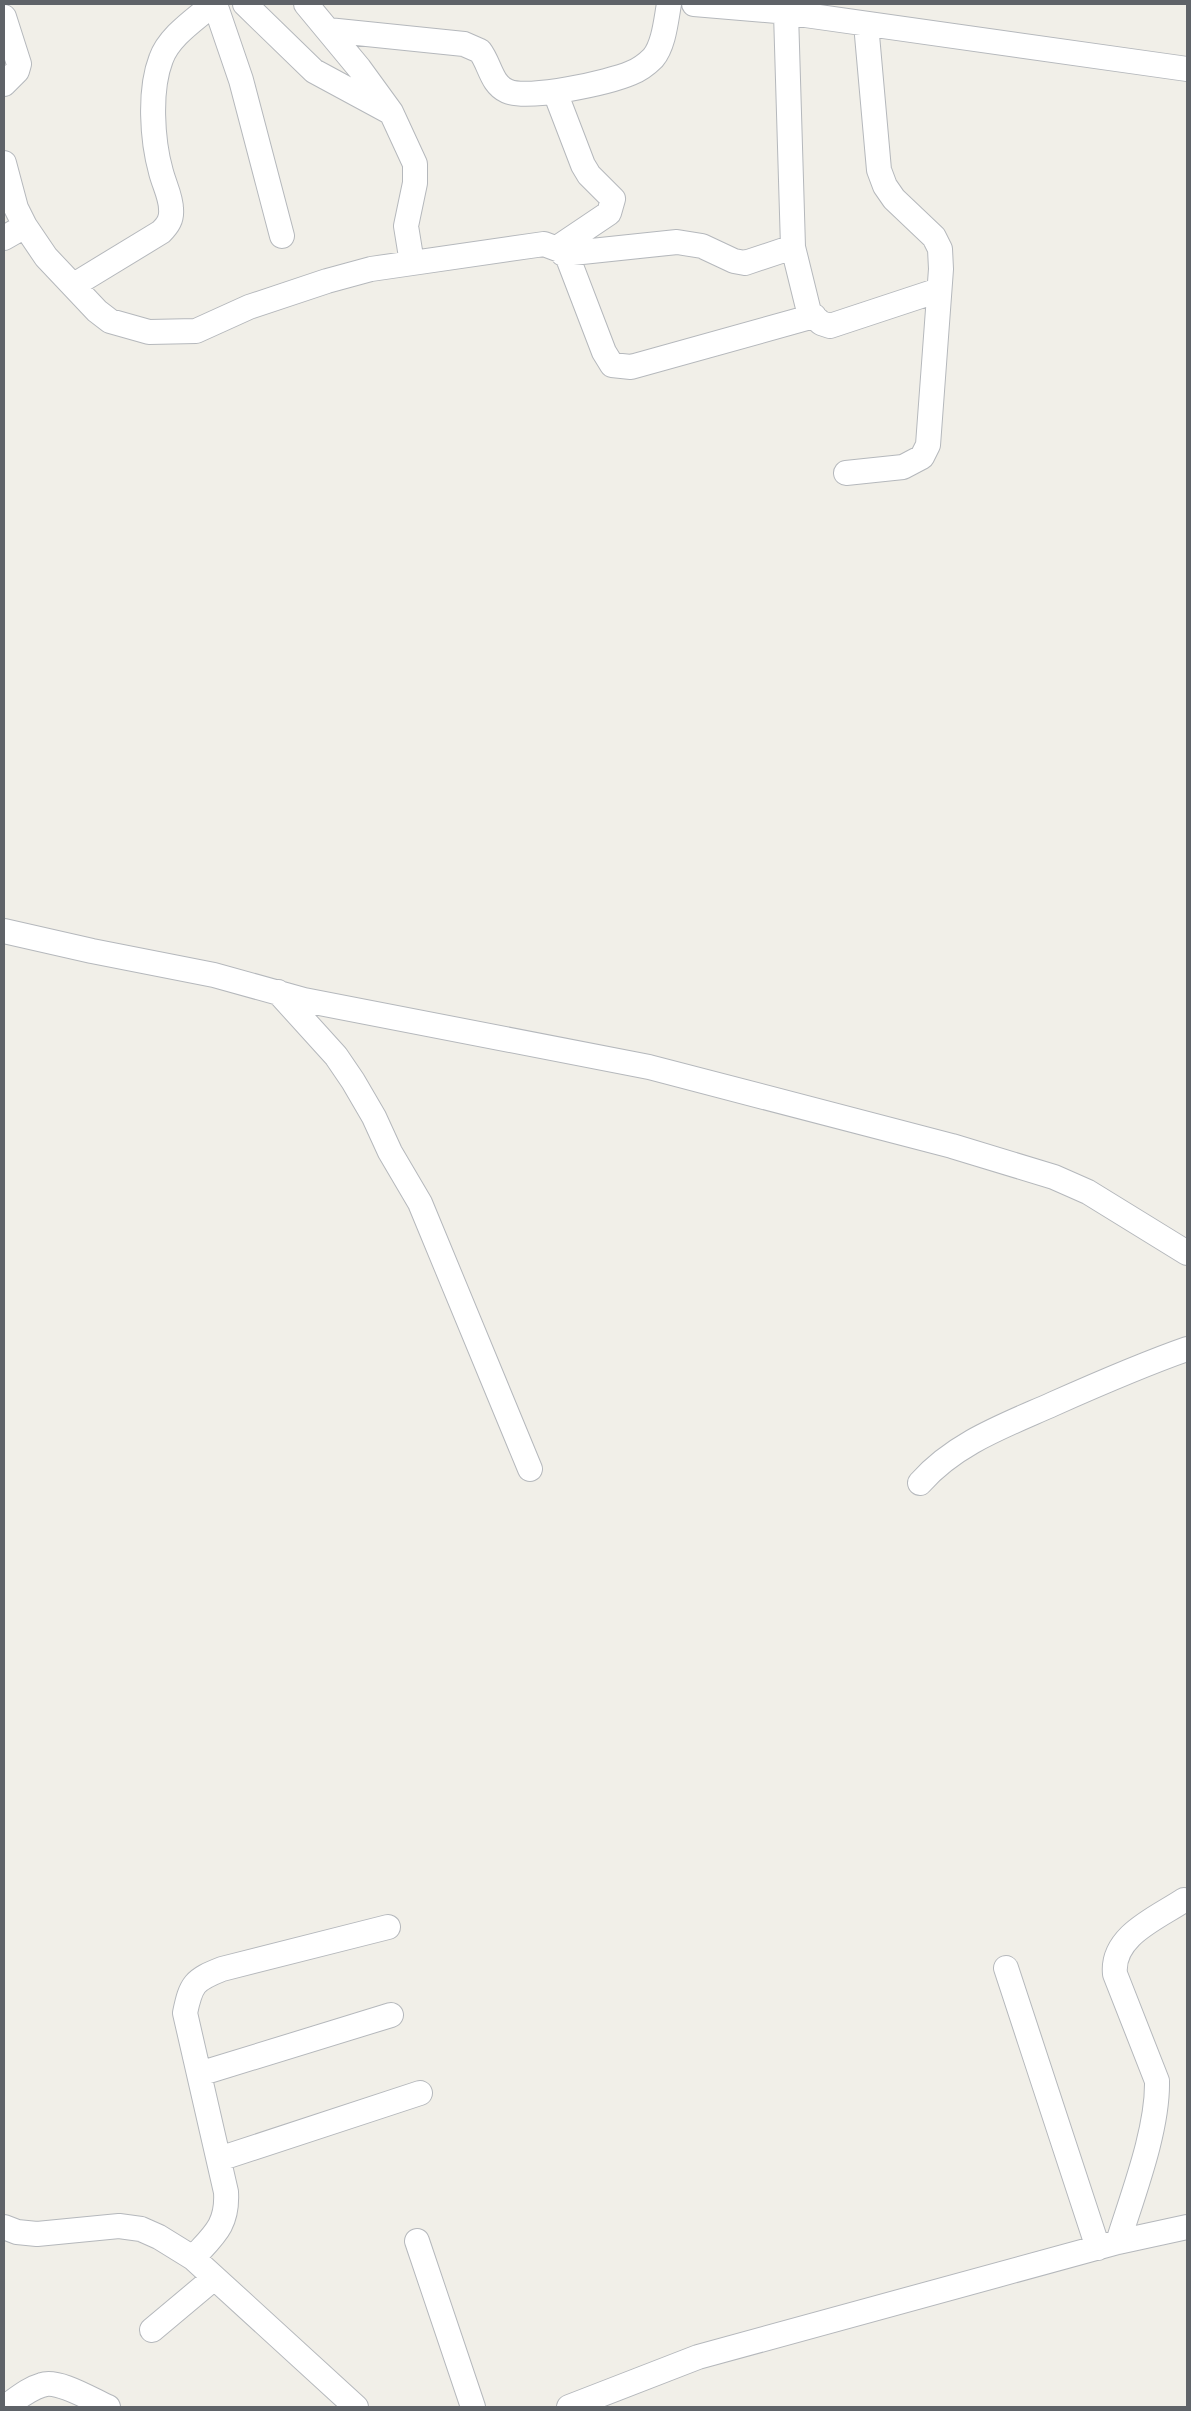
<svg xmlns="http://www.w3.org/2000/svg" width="1191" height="2411" viewBox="0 0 1191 2411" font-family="Roboto,sans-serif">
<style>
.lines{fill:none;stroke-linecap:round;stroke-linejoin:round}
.minor-casing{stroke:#b5b8bc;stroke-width:26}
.minor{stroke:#fff;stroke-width:24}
</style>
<rect width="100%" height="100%" fill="#f1efe8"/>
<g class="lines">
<defs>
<path id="minor" d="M215,4L241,80L282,236
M245,4L314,71L388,111
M306,4L359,68L391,112L415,164V183L406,226L412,263
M694,4L777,11L1187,69
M786,13L793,247L809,312L821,323L830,326L939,290
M4,17L19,64L17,71L4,84
M328,30L464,44L480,51C490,64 491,84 507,91C527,101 610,82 631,73C639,70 647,64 653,58C664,45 666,20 669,4
M555,92L583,165L589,175L613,199L609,213L557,248
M4,163L16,208L25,226L46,257L97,311L110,321L149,332L196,331L249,307L327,281L371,269L544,244L560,250L568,258L604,352L612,365L631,367L814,316
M4,238L25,226
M563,254L677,242L702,246L734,261L745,263L793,247
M74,285L161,232C168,225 172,219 171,209C171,197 164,184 161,172C152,140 149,90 161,59C169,36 196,19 213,4
M846,473L903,467L922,457L928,445L941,269L940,249L934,237L894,199L885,186L879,170L866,24
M4,931L92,951L214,975L304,1000L649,1067L952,1146L1054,1177L1088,1192L1187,1253
M278,992L336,1056L353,1081L374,1117L390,1152L420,1203L530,1469
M920,1483C955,1443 1006,1425 1053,1404C1098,1384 1141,1365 1187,1349
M1006,1968L1098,2248
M199,2074L391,2015
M219,2159L420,2093
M4,2227L17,2232L37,2234L119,2226L141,2229L159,2237L193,2258L356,2407
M417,2241L473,2407
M1118,2242C1133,2194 1158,2130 1157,2081L1115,1974C1111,1936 1157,1918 1184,1900
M193,2258C214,2235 228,2225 226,2192L185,2013C191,1984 194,1980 222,1969L388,1927
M152,2330L214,2278
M5,2407C17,2399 28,2389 42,2385C58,2379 92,2400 108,2407
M569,2407L698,2357L1118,2242L1187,2227"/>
</defs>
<use href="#minor" class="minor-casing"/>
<use href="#minor" class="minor"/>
</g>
<rect width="1191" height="2411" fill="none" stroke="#5f6368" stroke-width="10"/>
</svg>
